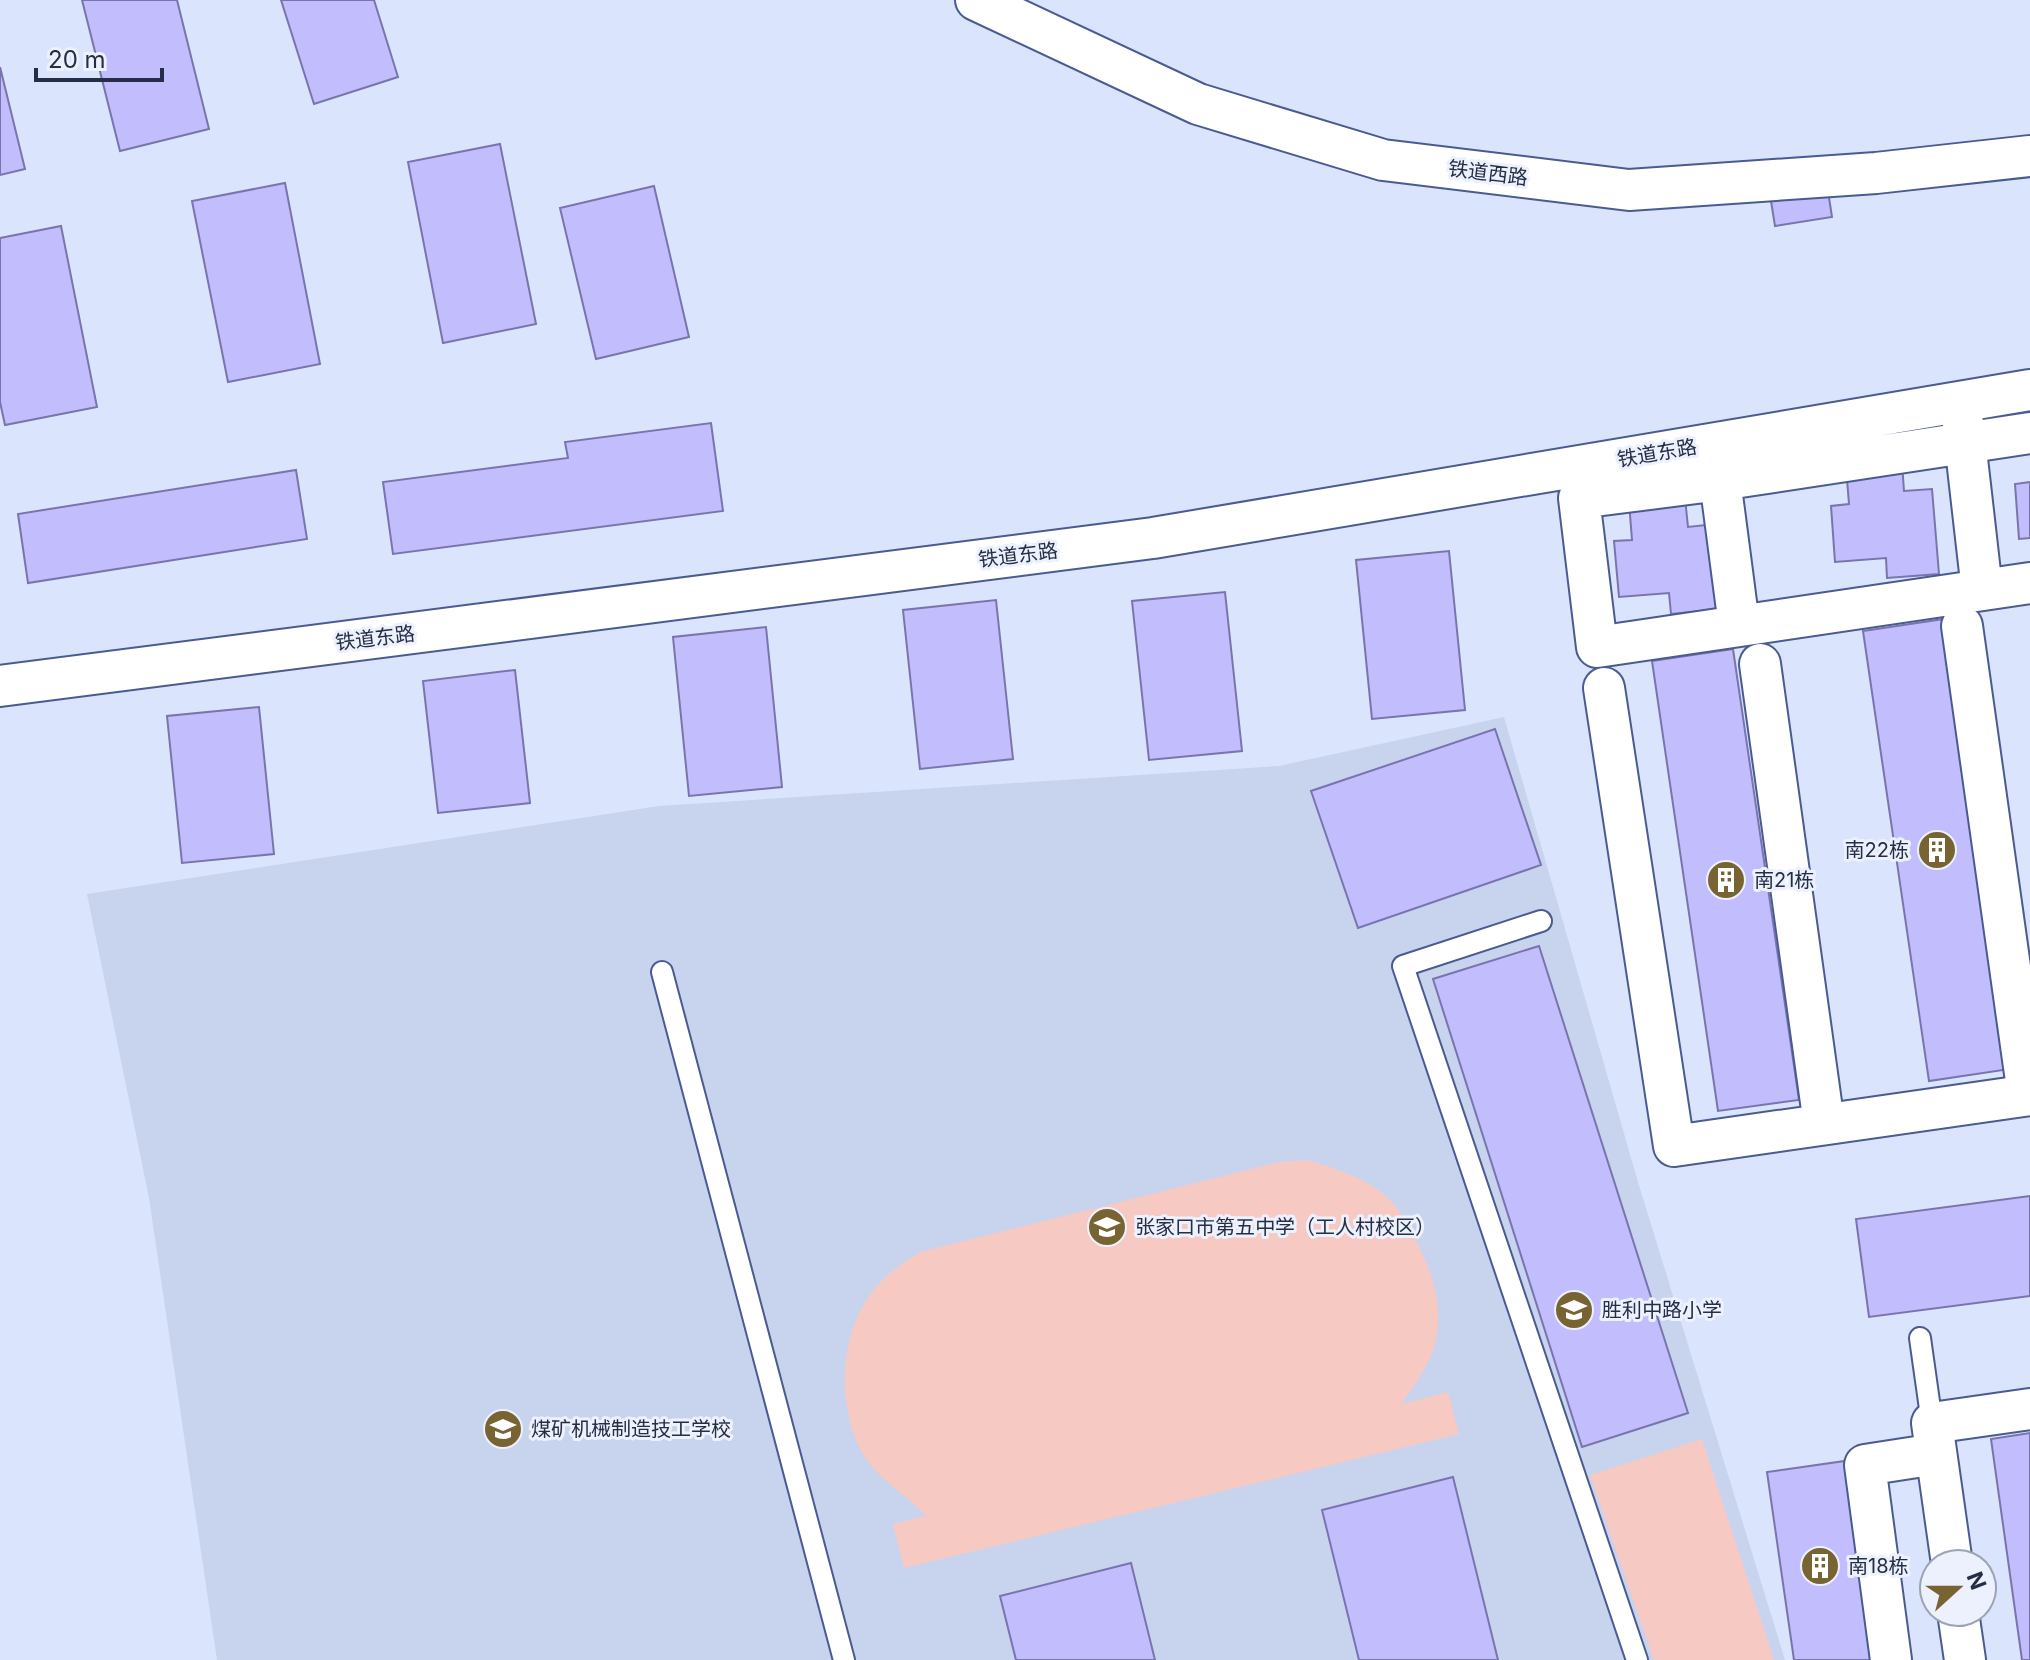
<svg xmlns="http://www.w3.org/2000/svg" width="2030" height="1660" viewBox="0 0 2030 1660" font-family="Inter,'Noto Sans SC',sans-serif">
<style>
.built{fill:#c8d3ee}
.green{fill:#f6cac3}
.building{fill:#c2bdfd;stroke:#7a74ae;stroke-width:2}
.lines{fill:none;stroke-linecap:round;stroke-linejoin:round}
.lane-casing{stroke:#495b90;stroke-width:24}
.street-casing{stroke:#495b90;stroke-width:44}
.lane{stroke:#fff;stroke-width:20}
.street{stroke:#fff;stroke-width:40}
.labels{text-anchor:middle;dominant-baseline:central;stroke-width:6;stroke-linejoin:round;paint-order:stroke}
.street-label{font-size:20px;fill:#252e45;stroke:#ecf1fd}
.poi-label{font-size:20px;fill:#252e45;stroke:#ecf1fd;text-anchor:start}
</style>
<rect width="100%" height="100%" fill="#dae4fc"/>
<path class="built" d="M1504,717L1638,1182L1785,1660H217L149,1198L87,894L659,806L1279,766Z"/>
<path class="green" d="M1308,1160C1337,1169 1369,1179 1391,1201C1397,1206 1401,1215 1405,1222C1426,1255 1445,1298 1436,1339C1431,1364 1415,1384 1401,1404L1448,1392L1459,1434L904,1568L893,1524L926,1516C908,1496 878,1479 864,1456C837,1410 838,1340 869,1296C882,1277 900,1264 920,1252L1279,1162Z
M1702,1439L1774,1660H1654L1590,1475Z"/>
<path class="building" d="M82,0H177L209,129L120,151Z
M281,0H374L398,77L314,104Z
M0,67L25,169L0,175Z
M500,144L536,324L443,343L408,162Z
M285,183L320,364L228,382L192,201Z
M654,186L689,337L596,359L560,208Z
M1828,191L1832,217L1775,226L1771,201Z
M61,226L97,407L5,425L0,402V238Z
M711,423L723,511L393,554L383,482L568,458L565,442Z
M1902,463L1904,491L1932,489L1939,574L1887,578L1886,558L1835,562L1831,506L1849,504L1846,467Z
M296,470L307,539L28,583L18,514Z
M2030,482V538L2019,539L2015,484Z
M1685,498L1688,527L1715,524L1722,609L1671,614L1669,593L1619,597L1614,541L1632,540L1629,502Z
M1449,551L1465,710L1372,719L1356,560Z
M1225,592L1242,751L1149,760L1132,601Z
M996,600L1013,759L920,769L903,610Z
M1944,619L2010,1069L1929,1081L1863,631Z
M766,627L782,787L689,796L673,637Z
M1733,649L1799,1100L1718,1111L1652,661Z
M515,670L530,803L438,813L423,681Z
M259,707L274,854L182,863L167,716Z
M1495,729L1541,865L1358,928L1311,791Z
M1539,946L1688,1413L1582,1447L1433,979Z
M2030,1196V1296L1869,1317L1856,1219Z
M2030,1433V1660H2022L1991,1439Z
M1845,1461L1872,1660H1794L1767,1472Z
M1453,1477L1498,1660H1359L1322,1510Z
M1131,1563L1155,1660H1016L1000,1596Z"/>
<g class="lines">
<defs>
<path id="lane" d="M1541,921L1403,966L1637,1660
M662,972L844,1660
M1920,1338L1932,1423"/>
<path id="street" d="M976,0L1198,104L1383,160L1629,190L1876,173L2030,156
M1962,415L1982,590
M2030,433L1720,480L1579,498L1597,647L2030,583
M1720,480L1739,625
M1962,626L2028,1095
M1760,664L1824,1124
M0,686L1153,538L2030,390
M1604,688L1674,1146L2030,1095
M1952,1564L1932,1423L2030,1409
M1958,1612L1965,1660
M1891,1660L1865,1465L1936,1454"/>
</defs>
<use href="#lane" class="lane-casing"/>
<use href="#street" class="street-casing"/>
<use href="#lane" class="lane"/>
<use href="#street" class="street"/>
</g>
<defs>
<symbol id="building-disc" viewBox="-11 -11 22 22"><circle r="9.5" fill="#786433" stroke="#ecf1fd"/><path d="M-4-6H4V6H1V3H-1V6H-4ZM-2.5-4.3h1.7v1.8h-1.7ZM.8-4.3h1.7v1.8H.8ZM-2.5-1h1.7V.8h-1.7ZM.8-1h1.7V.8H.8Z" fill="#fff"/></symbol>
<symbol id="school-disc" viewBox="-11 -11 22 22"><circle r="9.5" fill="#786433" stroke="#ecf1fd"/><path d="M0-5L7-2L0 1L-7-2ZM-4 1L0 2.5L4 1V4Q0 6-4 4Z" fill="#fff"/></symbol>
</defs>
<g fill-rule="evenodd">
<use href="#building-disc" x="1915" y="828" width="44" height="44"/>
<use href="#building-disc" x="1704" y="858" width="44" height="44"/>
<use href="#school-disc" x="1085" y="1205" width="44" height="44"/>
<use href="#school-disc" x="1552" y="1288" width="44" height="44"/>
<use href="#school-disc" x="481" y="1407" width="44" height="44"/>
<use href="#building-disc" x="1798" y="1544" width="44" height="44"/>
</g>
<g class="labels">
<g class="street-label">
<text transform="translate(1488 173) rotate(7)">铁道西路</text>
<text transform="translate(1657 453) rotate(-10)">铁道东路</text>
<text transform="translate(1018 555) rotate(-7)">铁道东路</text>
<text transform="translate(375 638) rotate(-7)">铁道东路</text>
</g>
<g class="poi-label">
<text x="1909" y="850" text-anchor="end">南22栋</text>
<text x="1754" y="880">南21栋</text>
<text x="1135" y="1227">张家口市第五中学（工人村校区）</text>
<text x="1602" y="1310">胜利中路小学</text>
<text x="531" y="1429">煤矿机械制造技工学校</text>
<text x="1848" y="1566">南18栋</text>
</g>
</g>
<g transform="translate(1958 1588) rotate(69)"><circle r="38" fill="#ecf1fd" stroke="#9ca3b3" stroke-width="2"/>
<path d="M0-6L14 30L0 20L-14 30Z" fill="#786433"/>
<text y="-12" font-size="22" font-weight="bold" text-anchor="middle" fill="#252e45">N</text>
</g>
<path d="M36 68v12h126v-12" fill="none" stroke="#252e45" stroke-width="4"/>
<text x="48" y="68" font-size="24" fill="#252e45" stroke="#ecf1fd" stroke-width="6" paint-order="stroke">20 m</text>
</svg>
